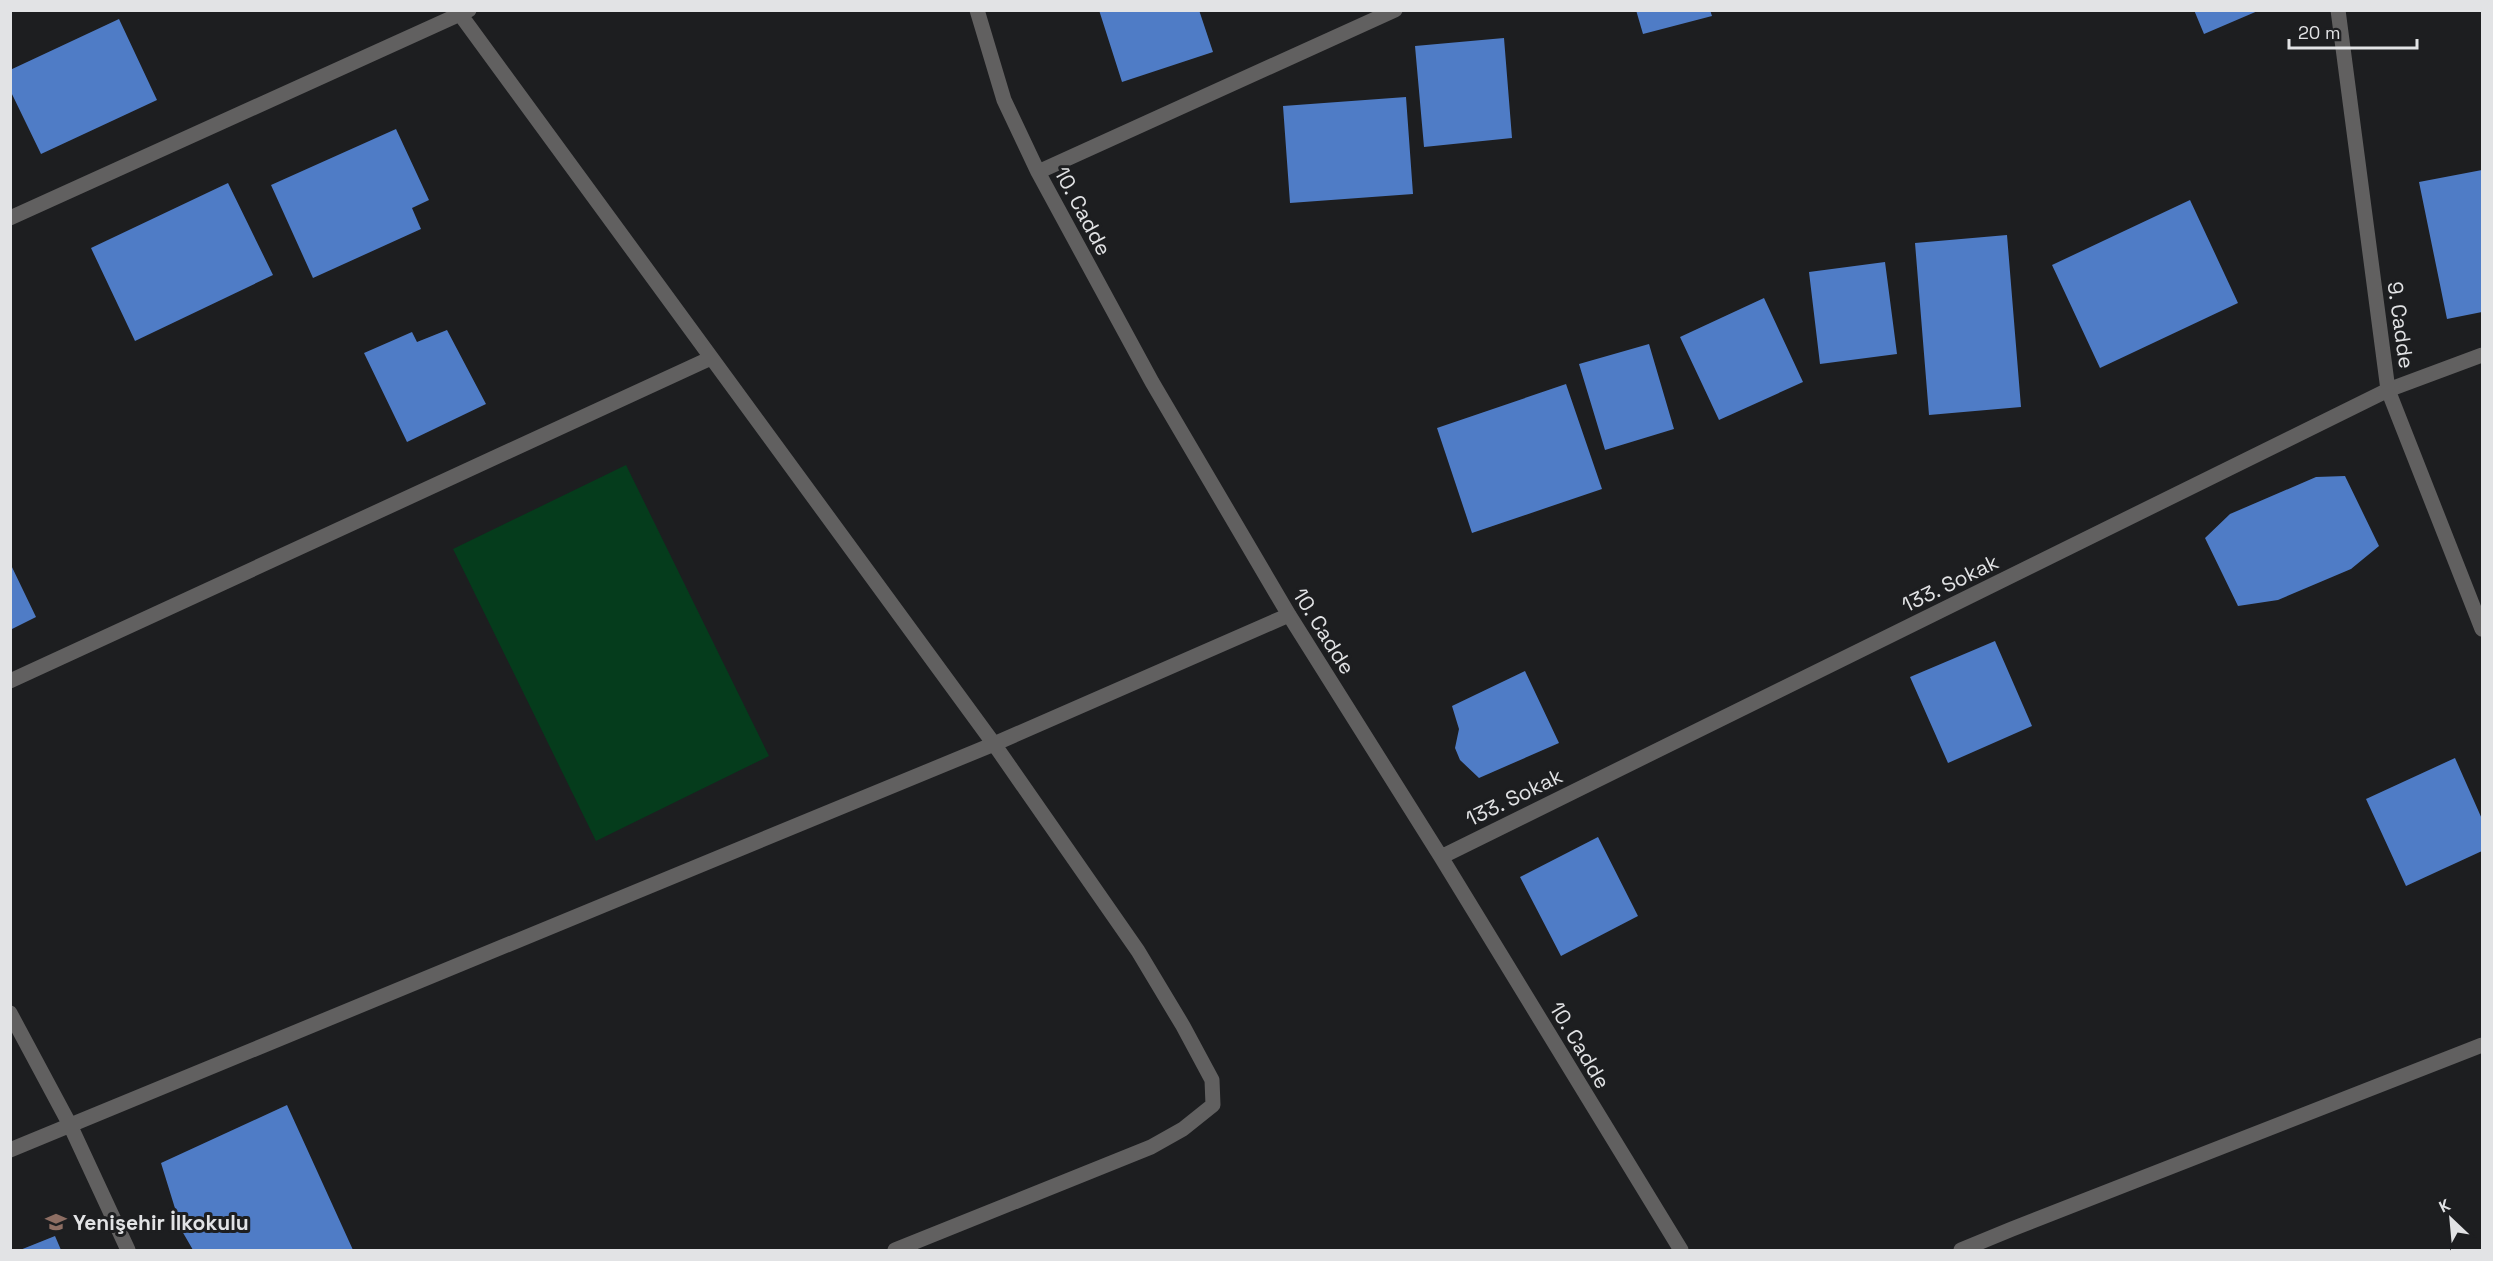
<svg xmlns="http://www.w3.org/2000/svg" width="2493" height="1261" viewBox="0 0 2493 1261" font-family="'Space Grotesk',sans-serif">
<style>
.green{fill:#053c1c}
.building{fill:#4f7cc6}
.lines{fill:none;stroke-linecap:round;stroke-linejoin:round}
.minor{stroke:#616060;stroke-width:15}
.labels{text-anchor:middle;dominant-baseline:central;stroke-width:6;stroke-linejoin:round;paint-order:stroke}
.street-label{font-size:21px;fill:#e2e3e5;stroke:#1d1e20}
.poi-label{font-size:21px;font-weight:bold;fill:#e2e3e5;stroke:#1d1e20;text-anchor:start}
</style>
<rect width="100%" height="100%" fill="#1d1e20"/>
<path class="green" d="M626,465L769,756L596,841L453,549Z"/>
<path class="building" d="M1099,10H1199L1213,52L1122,82Z
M1636,10H1710L1712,16L1643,34Z
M2194,10H2260L2204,34Z
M119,19L157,100L41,154L10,90V70Z
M1504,38L1512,138L1424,147L1415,46Z
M1406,97L1413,194L1290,203L1283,106Z
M396,129L429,200L412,208L421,229L313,278L271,185Z
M2482,170V312L2447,319L2419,182Z
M228,183L273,275L135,341L91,248Z
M2190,200L2238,303L2100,368L2052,265Z
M2007,235L2021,407L1929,415L1915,243Z
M1885,262L1897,354L1820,364L1809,272Z
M1764,298L1803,382L1719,420L1680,337Z
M447,330L486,404L407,442L364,353L412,332L417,342Z
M1649,344L1674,429L1605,450L1579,364Z
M1566,384L1602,489L1472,533L1437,428Z
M2345,476L2379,546L2351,569L2278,600L2238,606L2205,538L2230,514L2316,477Z
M10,563L36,617L10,630Z
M1995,641L2032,726L1948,763L1910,677Z
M1525,671L1559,743L1479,778L1460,760L1455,748L1459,729L1452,706Z
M2455,758L2482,819V851L2406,886L2366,799Z
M1598,837L1638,916L1561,956L1520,877Z
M287,1105L353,1250H193L182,1231L161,1163Z
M55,1236L61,1250H20Z"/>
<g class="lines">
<path class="minor" d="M457,10L994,744L1138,951L1183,1026L1212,1080L1213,1105L1183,1129L1151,1147L895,1250
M977,10L1004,100L1038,172L1152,382L1289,615L1441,857L1681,1250
M2338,10L2388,390L2482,629
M1038,172L1395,10
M10,218L469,10
M10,681L711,358
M1441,857L2388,390L2482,355
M10,1013L70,1125L128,1250
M10,1150L994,744L1289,615
M1961,1250L2012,1229L2482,1045"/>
</g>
<defs>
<symbol id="school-bare" viewBox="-9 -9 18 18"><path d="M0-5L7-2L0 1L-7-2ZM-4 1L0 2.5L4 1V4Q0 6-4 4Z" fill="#8d6e63" stroke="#1d1e20" stroke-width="2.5" paint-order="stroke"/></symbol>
</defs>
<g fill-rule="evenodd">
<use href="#school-bare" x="41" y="1207" width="30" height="30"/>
</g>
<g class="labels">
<g class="street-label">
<text transform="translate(1083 211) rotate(62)">10. Cadde</text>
<text transform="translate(2401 325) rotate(82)">9. Cadde</text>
<text transform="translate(1950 583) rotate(-26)">133. Sokak</text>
<text transform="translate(1324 631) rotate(58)">10. Cadde</text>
<text transform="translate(1514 797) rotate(-26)">133. Sokak</text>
<text transform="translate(1580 1045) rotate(59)">10. Cadde</text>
</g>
<g class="poi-label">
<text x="73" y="1222">Yenişehir İlkokulu</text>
</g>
</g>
<rect width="2493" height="1261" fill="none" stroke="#e2e3e5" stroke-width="24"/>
<g transform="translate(2451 1219) rotate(334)" stroke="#1d1e20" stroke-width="4.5" paint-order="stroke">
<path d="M0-4.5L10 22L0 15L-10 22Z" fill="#e2e3e5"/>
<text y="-9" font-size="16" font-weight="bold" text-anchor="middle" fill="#e2e3e5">K</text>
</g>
<path d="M2289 39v9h128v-9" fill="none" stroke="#e2e3e5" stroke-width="3"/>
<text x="2298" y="39" font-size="18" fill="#e2e3e5" stroke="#1d1e20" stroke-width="4.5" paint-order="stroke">20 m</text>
</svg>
